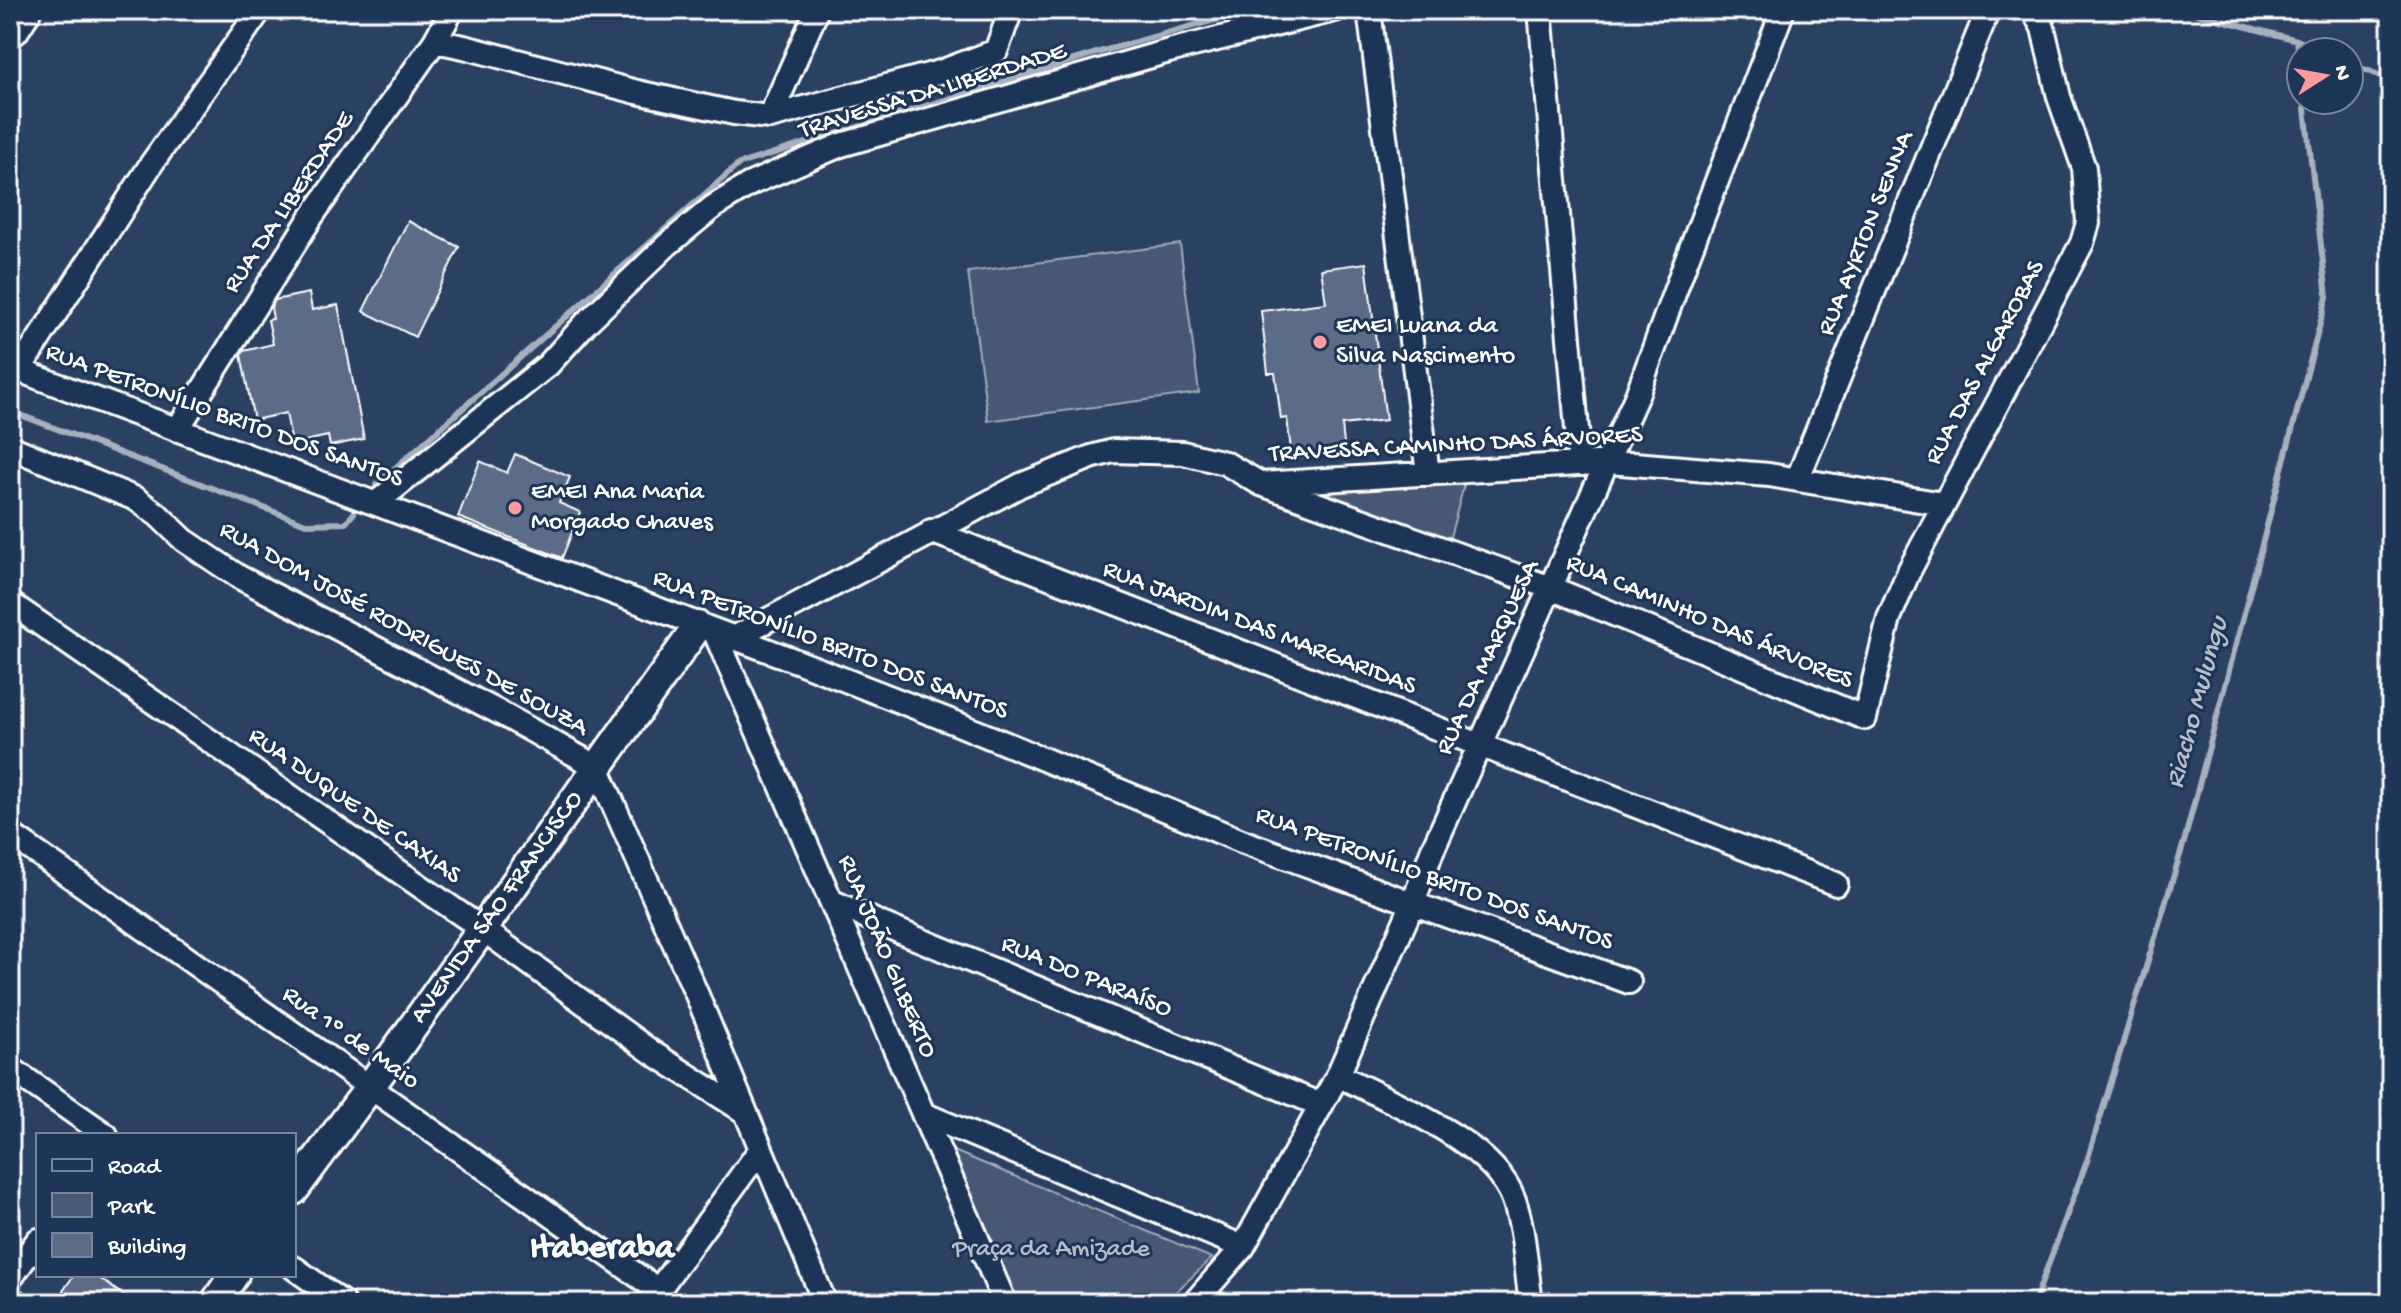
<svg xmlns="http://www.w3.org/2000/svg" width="2401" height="1313" viewBox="0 0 2401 1313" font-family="'Gochi Hand',sans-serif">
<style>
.green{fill:#465975;stroke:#a2acba;stroke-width:2}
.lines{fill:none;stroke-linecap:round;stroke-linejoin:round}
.stream{stroke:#a7b1be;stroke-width:6}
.building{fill:#5b6c86;stroke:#fff;stroke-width:2}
.minor-casing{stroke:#fff;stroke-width:28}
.tertiary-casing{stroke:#fff;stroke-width:34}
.trunk-casing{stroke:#fff;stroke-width:44}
.minor{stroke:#1d3557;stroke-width:22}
.tertiary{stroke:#1d3557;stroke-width:28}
.trunk{stroke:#1d3557;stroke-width:38}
.poi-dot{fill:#ff9aa2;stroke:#1d3557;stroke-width:3}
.labels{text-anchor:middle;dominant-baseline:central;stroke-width:6;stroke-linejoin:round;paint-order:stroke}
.street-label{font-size:26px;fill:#fff;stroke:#1d3557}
.poi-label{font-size:26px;fill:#fff;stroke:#1d3557;text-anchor:start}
.park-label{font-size:26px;fill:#b5bdc8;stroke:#1d3557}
.water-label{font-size:28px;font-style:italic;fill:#b6bec8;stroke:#1d3557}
.district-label{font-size:34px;font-weight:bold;fill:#fff;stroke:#1d3557}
</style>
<rect width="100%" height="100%" fill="#2a4161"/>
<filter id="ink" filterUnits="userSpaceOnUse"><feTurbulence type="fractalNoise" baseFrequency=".0125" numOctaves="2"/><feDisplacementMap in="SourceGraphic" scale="16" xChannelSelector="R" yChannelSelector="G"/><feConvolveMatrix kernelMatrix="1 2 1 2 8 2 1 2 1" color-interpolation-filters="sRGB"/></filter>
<g filter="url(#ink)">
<path class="green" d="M1180,244L1199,393L988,421L968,272Z
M1464,485L1449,541L1298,489Z
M949,1149L1212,1258L1164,1303H1016Z"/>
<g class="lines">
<path class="stream" d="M2183,10L2297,40L2324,52
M2297,40L2301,75
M2349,63L2391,80
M10,411L306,524L346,523L354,513
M376,485L739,164L1096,53L1250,10
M2034,1303L2087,1161L2184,842L2327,297L2304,100"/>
</g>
<path class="building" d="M408,221L459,247L415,337L363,311Z
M1366,263L1386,420L1342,425L1345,453L1292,459L1287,418L1281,419L1275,373H1268L1261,311L1326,303L1321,269Z
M309,293L312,310L338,305L364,439L330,446L328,436L292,444L286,413L254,420L241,355L244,351L273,344L268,320L273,319L271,307L275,300Z
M515,454L570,477L559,503L580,512L562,558L458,517L480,461L507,473Z
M74,1275H95L134,1303H79L63,1291Z"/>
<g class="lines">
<defs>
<path id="minor" d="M1369,10L1428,474
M1540,10L1580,463
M435,41L464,47L637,92L734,113L770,117L940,72L996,51L1011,10
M770,117L817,10
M10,367L799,662L958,724L1244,842L1629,982
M19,370L152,163L260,10
M177,430L312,216L435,41L452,10
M10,447L136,499L158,515L184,540L239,577L502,714L597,767L697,995L825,1303
M1798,478L1988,10
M1261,484L1551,588L1865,718L1889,618L1909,571L2082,243L2088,223L2084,168L2059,97L2043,28L2033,10
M376,503L548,365L585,324L667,245L713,207L750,184L841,145L1169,51L1335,10
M931,531L1836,884
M10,603L481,928L653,1053L745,1112
M715,633L1005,1303
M732,639L1021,485L1091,457L1113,451L1183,453L1225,463L1261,484L1609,462L1769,475L1943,504
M10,834L658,1290
M831,901L884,925L1321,1105
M10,1068L106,1135
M1338,1075C1390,1102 1493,1141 1514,1200C1525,1232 1526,1270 1531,1303
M923,1114L1243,1247
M294,1268L343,1303
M10,1279L38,1240
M10,1298L17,1303
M649,1303L760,1150
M1194,1303L1243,1247L1338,1075L1413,903L1432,851L1637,395L1686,261L1783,10"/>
<g id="tertiary">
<path id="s1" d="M294,1190L370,1087L698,626"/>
<path d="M215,1303L234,1275"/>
</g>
<path id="trunk" d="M10,27L21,10"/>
</defs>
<use href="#minor" class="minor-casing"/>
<use href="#tertiary" class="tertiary-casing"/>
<use href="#trunk" class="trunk-casing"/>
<use href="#minor" class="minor"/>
<use href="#tertiary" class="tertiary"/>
<use href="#trunk" class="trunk"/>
</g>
</g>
<g class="poi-dot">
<circle cx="1320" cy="342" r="8"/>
<circle cx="515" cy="508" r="8"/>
</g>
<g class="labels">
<g class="street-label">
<text transform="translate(933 92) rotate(-17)">TRAVESSA DA LIBERDADE</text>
<text transform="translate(290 203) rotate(-56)">RUA DA LIBERDADE</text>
<text transform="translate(1867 234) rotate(-68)">RUA AYRTON SENNA</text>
<text transform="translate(1986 363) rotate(-62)">RUA DAS ALGAROBAS</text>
<text transform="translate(224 417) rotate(20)">RUA PETRONÍLIO BRITO DOS SANTOS</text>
<text transform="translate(1456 446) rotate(-3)">TRAVESSA CAMINHO DAS ÁRVORES</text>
<text transform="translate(1709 623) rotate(23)">RUA CAMINHO DAS ÁRVORES</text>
<text transform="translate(1259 629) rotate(21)">RUA JARDIM DAS MARGARIDAS</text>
<text transform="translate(403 630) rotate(29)">RUA DOM JOSÉ RODRIGUES DE SOUZA</text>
<text transform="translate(830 646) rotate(21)">RUA PETRONÍLIO BRITO DOS SANTOS</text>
<text transform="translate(1489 658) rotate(-65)">RUA DA MARQUESA</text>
<text transform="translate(354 807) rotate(35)">RUA DUQUE DE CAXIAS</text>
<text transform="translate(1434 880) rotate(20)">RUA PETRONÍLIO BRITO DOS SANTOS</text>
<text stroke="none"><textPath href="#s1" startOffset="348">AVENIDA SÃO FRANCISCO</textPath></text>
<text transform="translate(886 957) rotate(67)">RUA JOÃO GILBERTO</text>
<text transform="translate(1086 978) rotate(22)">RUA DO PARAÍSO</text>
<text transform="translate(350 1039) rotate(35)">Rua 1º de Maio</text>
</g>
<g class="poi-label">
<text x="1336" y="327">EMEI Luana da<tspan x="1336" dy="30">Silva Nascimento</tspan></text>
<text x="531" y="493">EMEI Ana Maria<tspan x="531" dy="30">Morgado Chaves</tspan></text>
</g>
<g class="park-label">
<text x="1051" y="1250">Praça da Amizade</text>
</g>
<g class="water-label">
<text transform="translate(2198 703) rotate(-75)">Riacho Mulungu</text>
</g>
<g class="district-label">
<text x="602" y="1250">Itaberaba</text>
</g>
</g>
<rect width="2401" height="1313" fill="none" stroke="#1d3557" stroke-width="40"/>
<rect x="20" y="20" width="2361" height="1273" fill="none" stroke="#fff" stroke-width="3" filter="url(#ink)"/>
<rect x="36" y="1133" width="260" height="144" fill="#1d3557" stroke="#77869a" stroke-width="2"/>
<rect x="52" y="1159" width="40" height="12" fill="#1d3557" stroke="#77869a" stroke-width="2"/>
<text x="108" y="1173" font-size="24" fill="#ffffff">Road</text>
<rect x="52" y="1193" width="40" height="24" fill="#465975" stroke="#77869a" stroke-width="2"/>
<text x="108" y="1213" font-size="24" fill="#ffffff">Park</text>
<rect x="52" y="1233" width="40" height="24" fill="#5b6c86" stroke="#77869a" stroke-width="2"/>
<text x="108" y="1253" font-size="24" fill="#ffffff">Building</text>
<g transform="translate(2325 76) rotate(79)"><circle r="38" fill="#1d3557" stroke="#77869a" stroke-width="2"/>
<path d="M0-6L14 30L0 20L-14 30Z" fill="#ff9aa2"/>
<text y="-12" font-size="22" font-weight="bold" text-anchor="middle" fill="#ffffff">N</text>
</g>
</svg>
